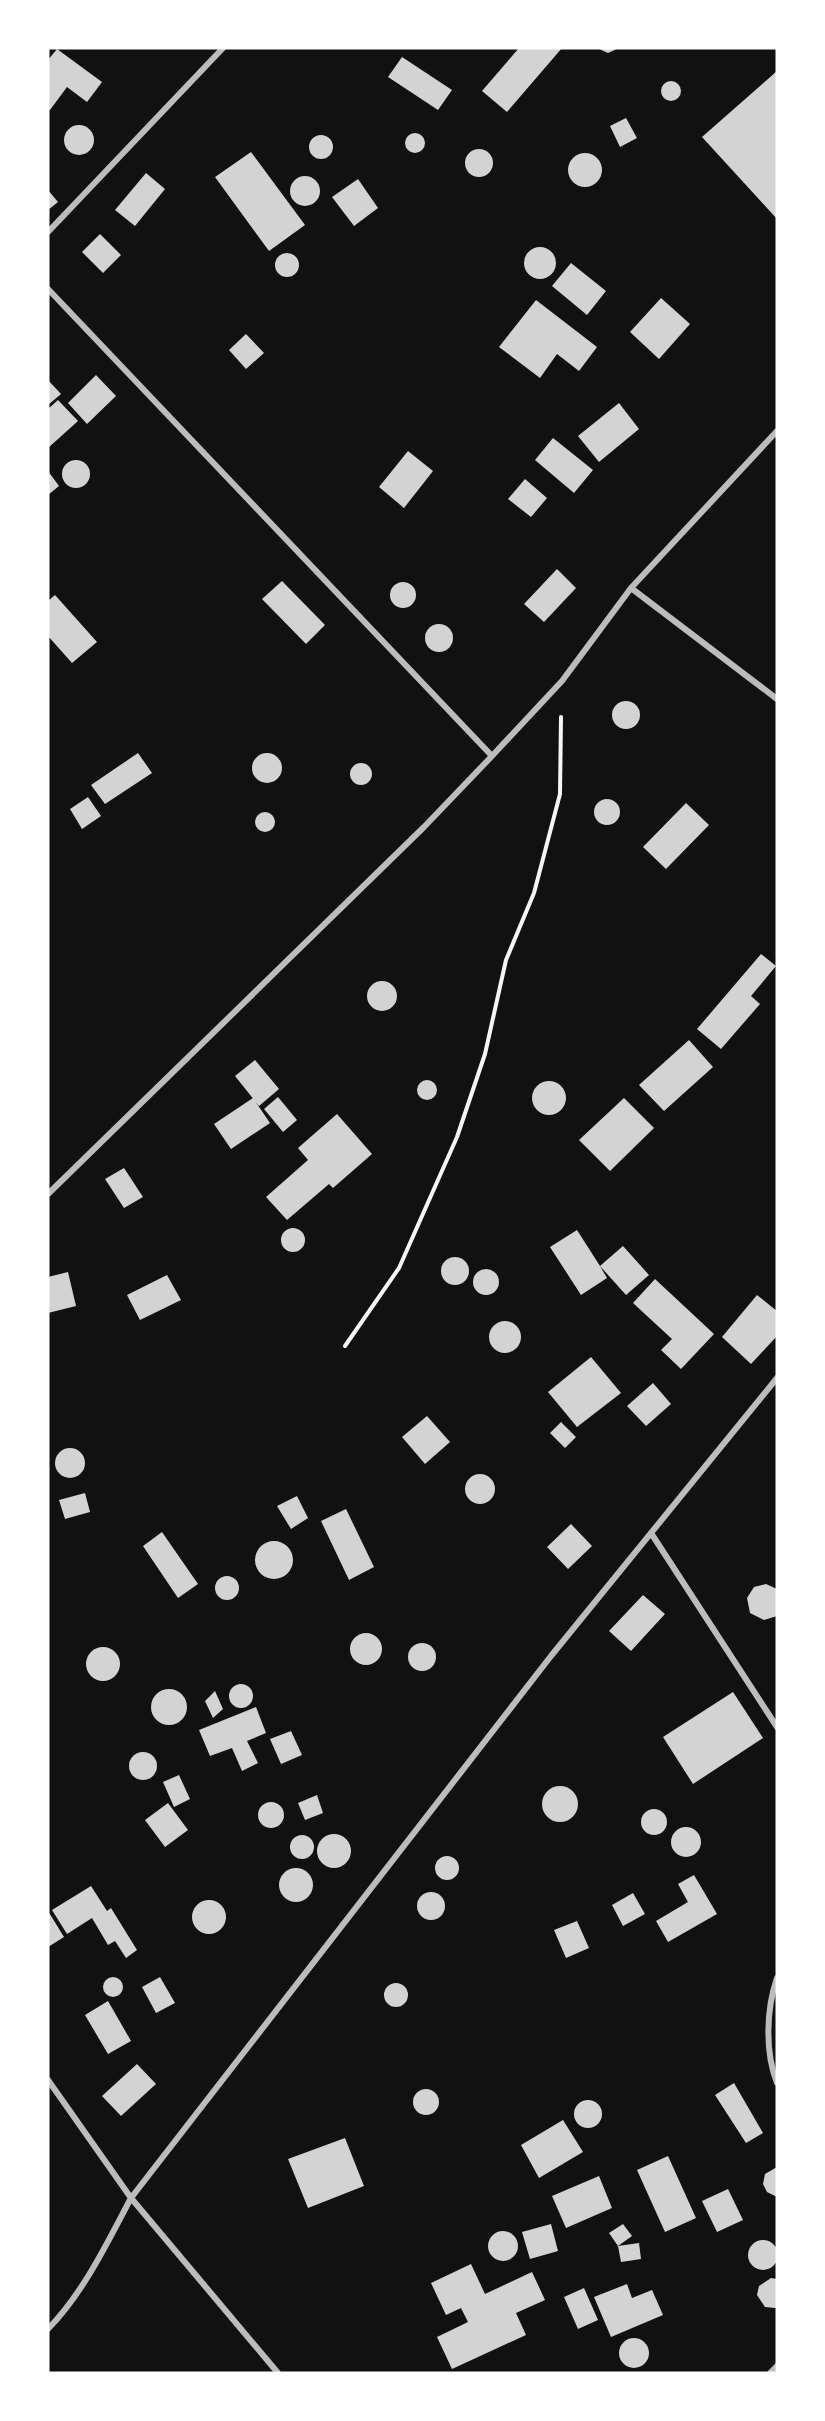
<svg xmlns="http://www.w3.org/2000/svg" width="825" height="2421" viewBox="0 0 825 2421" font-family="'Crimson Pro',serif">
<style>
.building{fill:#d3d3d3}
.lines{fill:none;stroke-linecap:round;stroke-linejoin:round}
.path{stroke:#f5f5f5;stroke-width:4}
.minor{stroke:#bcbcbc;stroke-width:6}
</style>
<rect width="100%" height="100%" fill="#111"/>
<path class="building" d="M519,48H562L507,112L482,91Z
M597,48H619L608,53Z
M57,49L102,82L87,102L67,87L50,110L48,109V60Z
M402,57L452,90L438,110L388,77Z
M777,71V219L702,137Z
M661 91a10 10 0 1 1 20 0a10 10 0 1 1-20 0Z
M626,118L637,138L620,147L610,126Z
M64 140a15 15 0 1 1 30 0a15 15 0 1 1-30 0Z
M405 143a10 10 0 1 1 20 0a10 10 0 1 1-20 0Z
M309 147a12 12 0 1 1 24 0a12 12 0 1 1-24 0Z
M465 163a14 14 0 1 1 28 0a14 14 0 1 1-28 0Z
M251,152L305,225L269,251L215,177Z
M568 170a17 17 0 1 1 34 0a17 17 0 1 1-34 0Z
M146,173L165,189L135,226L115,210Z
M290 191a15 15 0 1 1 30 0a15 15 0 1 1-30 0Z
M358,179L378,208L354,226L332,197Z
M48,190L58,202L48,210Z
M100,234L121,255L103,273L82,252Z
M524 263a16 16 0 1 1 32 0a16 16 0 1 1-32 0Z
M275 265a12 12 0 1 1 24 0a12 12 0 1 1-24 0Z
M571,263L606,291L587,315L552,286Z
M661,298L690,324L659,359L630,332Z
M536,300L597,347L579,371L557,354L540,378L499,347Z
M246,334L264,353L246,369L229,350Z
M96,375L116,396L87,424L68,403Z
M48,380L61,394L48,405Z
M58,400L78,421L48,448V409Z
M619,403L639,429L599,462L578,436Z
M553,438L593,470L574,493L535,460Z
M408,451L433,471L404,508L379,487Z
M62 474a14 14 0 1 1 28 0a14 14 0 1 1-28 0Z
M48,471L59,486L48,495Z
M525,479L547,498L531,517L508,499Z
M557,569L576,588L544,622L524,604Z
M282,581L325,625L306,644L262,599Z
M390 595a13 13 0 1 1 26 0a13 13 0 1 1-26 0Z
M55,595L97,642L72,663L48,636V601Z
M425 638a14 14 0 1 1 28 0a14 14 0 1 1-28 0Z
M612 715a14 14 0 1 1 28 0a14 14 0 1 1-28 0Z
M138,753L152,773L105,804L91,785Z
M252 768a15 15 0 1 1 30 0a15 15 0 1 1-30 0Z
M350 774a11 11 0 1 1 22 0a11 11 0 1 1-22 0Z
M88,797L101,816L82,829L70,809Z
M594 812a13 13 0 1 1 26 0a13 13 0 1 1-26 0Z
M686,803L709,825L666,869L643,847Z
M255 822a10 10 0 1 1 20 0a10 10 0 1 1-20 0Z
M761,954L776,966L751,996L760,1004L721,1049L697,1029Z
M367 996a15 15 0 1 1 30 0a15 15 0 1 1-30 0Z
M689,1040L713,1067L664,1111L639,1085Z
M255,1060L279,1089L259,1106L235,1076Z
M417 1090a10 10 0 1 1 20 0a10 10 0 1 1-20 0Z
M532 1098a17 17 0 1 1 34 0a17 17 0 1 1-34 0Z
M278,1097L297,1120L283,1132L264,1109Z
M253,1098L270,1123L231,1149L214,1124Z
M624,1098L654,1128L610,1171L579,1140Z
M337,1114L372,1154L333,1188L329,1184L287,1220L266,1197L308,1160L298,1148Z
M124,1168L143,1197L124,1208L105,1179Z
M281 1240a12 12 0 1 1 24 0a12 12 0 1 1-24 0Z
M577,1230L600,1266L623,1246L649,1275L626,1295L600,1266L607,1278L581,1295L550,1247Z
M441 1271a14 14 0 1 1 28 0a14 14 0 1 1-28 0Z
M473 1282a13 13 0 1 1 26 0a13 13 0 1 1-26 0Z
M68,1272L76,1306L48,1313V1277Z
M167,1275L181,1300L140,1320L127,1295Z
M655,1279L714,1334L681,1369L661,1350L672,1339L633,1303Z
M757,1295L777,1311V1336L751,1364L722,1337Z
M489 1337a16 16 0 1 1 32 0a16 16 0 1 1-32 0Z
M591,1357L621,1393L577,1427L548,1392Z
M653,1383L671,1404L646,1426L627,1406Z
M427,1416L450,1442L425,1464L402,1437Z
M561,1422L576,1437L565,1448L550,1433Z
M55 1463a15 15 0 1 1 30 0a15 15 0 1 1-30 0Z
M465 1489a15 15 0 1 1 30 0a15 15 0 1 1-30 0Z
M85,1493L90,1512L65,1519L59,1500Z
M297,1496L308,1518L291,1529L277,1506Z
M346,1509L374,1567L349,1580L321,1521Z
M571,1524L592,1546L568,1569L547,1547Z
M162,1532L198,1584L178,1598L143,1546Z
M255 1560a19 19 0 1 1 38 0a19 19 0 1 1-38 0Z
M215 1588a12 12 0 1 1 24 0a12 12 0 1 1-24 0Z
M766,1584L777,1589V1616L764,1620L750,1613L747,1598L754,1587Z
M643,1595L665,1614L631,1651L609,1631Z
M350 1649a16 16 0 1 1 32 0a16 16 0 1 1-32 0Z
M408 1657a14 14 0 1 1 28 0a14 14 0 1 1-28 0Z
M86 1664a17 17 0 1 1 34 0a17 17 0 1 1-34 0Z
M229 1696a12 12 0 1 1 24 0a12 12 0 1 1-24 0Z
M151 1707a18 18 0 1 1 36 0a18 18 0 1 1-36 0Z
M215,1691L223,1709L213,1718L205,1701Z
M733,1692L763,1738L693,1784L663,1737Z
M256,1707L266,1733L247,1741L258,1763L242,1771L232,1748L210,1756L199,1730Z
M291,1731L302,1755L281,1764L270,1739Z
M129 1766a14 14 0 1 1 28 0a14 14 0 1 1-28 0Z
M179,1775L190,1799L174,1807L163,1782Z
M542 1804a18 18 0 1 1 36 0a18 18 0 1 1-36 0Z
M317,1795L323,1813L305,1820L298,1803Z
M258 1815a13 13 0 1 1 26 0a13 13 0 1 1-26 0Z
M168,1803L188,1830L165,1847L145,1820Z
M641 1822a13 13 0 1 1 26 0a13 13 0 1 1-26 0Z
M671 1842a15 15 0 1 1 30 0a15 15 0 1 1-30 0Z
M317 1851a17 17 0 1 1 34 0a17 17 0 1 1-34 0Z
M290 1847a12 12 0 1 1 24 0a12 12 0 1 1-24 0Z
M435 1868a12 12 0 1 1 24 0a12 12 0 1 1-24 0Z
M279 1885a17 17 0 1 1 34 0a17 17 0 1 1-34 0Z
M694,1875L717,1914L668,1942L656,1921L688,1902L678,1884Z
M91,1886L107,1911L111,1908L137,1950L126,1958L115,1941L108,1945L92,1918L67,1934L52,1910Z
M417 1906a14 14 0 1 1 28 0a14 14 0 1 1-28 0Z
M633,1893L645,1914L623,1926L612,1905Z
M192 1917a17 17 0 1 1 34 0a17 17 0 1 1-34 0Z
M48,1911L64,1937L48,1947Z
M577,1921L589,1948L566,1958L554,1930Z
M103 1987a10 10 0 1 1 20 0a10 10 0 1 1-20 0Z
M160,1977L175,2003L156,2013L142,1987Z
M384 1995a12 12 0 1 1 24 0a12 12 0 1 1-24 0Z
M108,2001L131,2041L108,2054L85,2015Z
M137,2064L156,2084L121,2116L102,2096Z
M734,2083L763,2133L746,2143L715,2095Z
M413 2102a13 13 0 1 1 26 0a13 13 0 1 1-26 0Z
M574 2114a14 14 0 1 1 28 0a14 14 0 1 1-28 0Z
M563,2120L583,2152L539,2178L521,2145Z
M345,2138L364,2186L308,2208L288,2159Z
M668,2156L696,2218L665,2232L637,2170Z
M777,2167V2197L767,2192L763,2184L765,2174Z
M599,2176L612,2208L566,2228L552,2196Z
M728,2189L743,2220L717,2232L702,2201Z
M551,2224L558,2251L530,2259L522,2232Z
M623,2224L632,2236L618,2246L609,2233Z
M488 2246a15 15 0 1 1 30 0a15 15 0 1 1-30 0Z
M748 2255a15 15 0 1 1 30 0a15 15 0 1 1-30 0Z
M639,2243L641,2259L621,2262L618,2246Z
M471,2264L485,2294L532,2272L545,2300L516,2313L526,2335L452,2369L437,2337L468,2322L461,2308L446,2315L431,2283Z
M771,2278L777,2279V2307L775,2308L765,2307L757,2295L759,2286Z
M627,2284L632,2298L652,2290L663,2315L611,2337L594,2297Z
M584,2288L598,2320L578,2329L564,2297Z
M619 2353a15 15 0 1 1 30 0a15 15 0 1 1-30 0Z"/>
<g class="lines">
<path class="path" d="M345,1346L399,1268L457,1137L485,1054L506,960L534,893L560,794L561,717"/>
<path class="minor" d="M48,232L223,48
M48,289L492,756
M631,588L777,699
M48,1194L424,827L492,756L562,681L631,588L777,431
M651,1533L777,1727
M777,1978C766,2010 765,2052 777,2083
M48,2080L131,2198L278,2373
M48,2329C84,2292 107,2243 131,2198L551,1656L777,1378
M770,2373L777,2366"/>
</g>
<rect width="825" height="2421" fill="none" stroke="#ffffff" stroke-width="99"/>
</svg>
